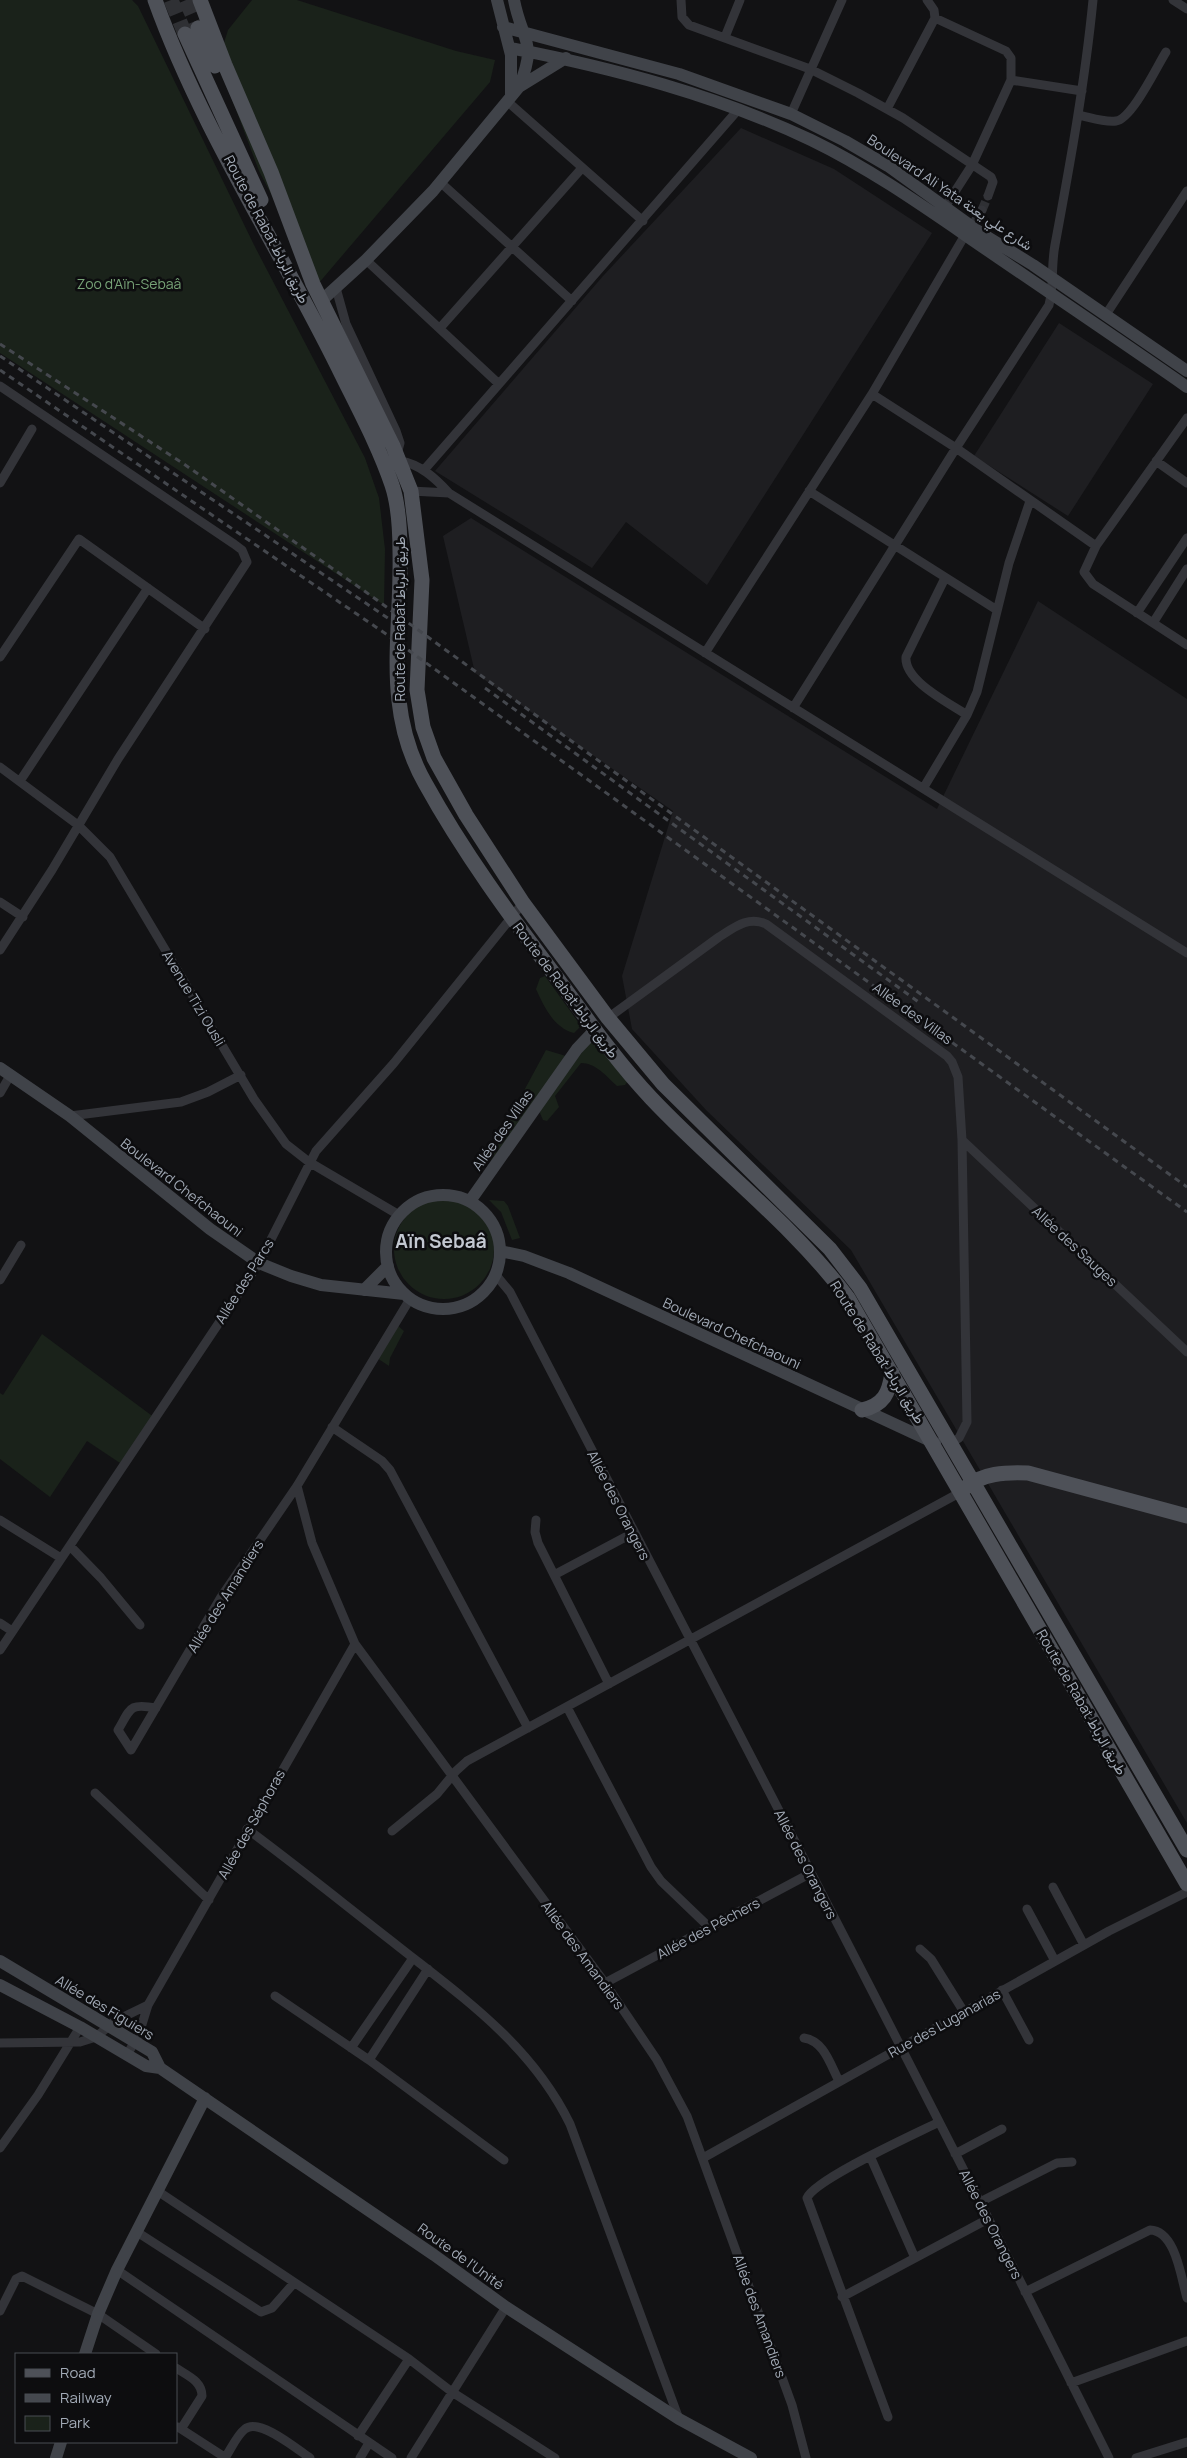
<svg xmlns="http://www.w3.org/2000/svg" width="1187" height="2458" viewBox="0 0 1187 2458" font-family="Manrope,Vazirmatn,sans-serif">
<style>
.built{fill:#1e1e21}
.green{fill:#1a221a}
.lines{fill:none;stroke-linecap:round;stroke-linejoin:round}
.street-tunnel{stroke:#2f3034;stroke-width:9;stroke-dasharray:9 4.5;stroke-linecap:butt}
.primary-tunnel{stroke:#2f3034;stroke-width:15;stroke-dasharray:15 8;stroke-linecap:butt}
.street{stroke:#333439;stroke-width:9}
.secondary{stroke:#404349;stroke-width:12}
.primary{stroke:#4e5158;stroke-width:15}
.rail{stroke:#45484e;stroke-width:3;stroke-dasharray:6 5;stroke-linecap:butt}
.labels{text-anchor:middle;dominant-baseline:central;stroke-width:5;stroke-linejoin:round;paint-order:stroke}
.street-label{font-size:14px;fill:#a2aab6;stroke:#0d0d0f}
.park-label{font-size:14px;fill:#77a377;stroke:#0d0d0f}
.district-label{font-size:19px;font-weight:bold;fill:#c3c8d1;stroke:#0d0d0f}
</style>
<rect width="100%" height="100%" fill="#121214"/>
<path class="built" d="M741,128L834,169L932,233L707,585L626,522L592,568L435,471L603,276Z
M1059,323L1153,384L1068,516L974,456Z
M471,518L937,809L1038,601L1187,699V1823L851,1250L706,1110L632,1029L622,976L673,811L475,673L443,536Z"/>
<path class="green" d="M0,0H132L138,6L254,245L365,458L379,498L385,549L384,605L0,353Z
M252,0H297L456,51L495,60L490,82L318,284L259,171L218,62L228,30Z
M545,976L581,1026L574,1033C554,1028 544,1007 536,989L540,978Z
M593,1038L628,1081L625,1085L617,1086C606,1076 596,1063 581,1063L555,1096L559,1107L547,1121L543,1120L540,1113L541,1106Z
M546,1050L566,1056L496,1161L483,1157L507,1122Z
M394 1249a50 50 0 1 1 100 0a50 50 0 1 1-100 0Z
M489,1200L504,1201L508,1206L520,1238L512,1240L501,1212Z
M397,1325L404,1331L390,1358L389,1366L377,1358Z
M42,1334L155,1418L120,1463L87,1441L50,1497L0,1459V1393L3,1395Z"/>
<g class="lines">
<path class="street-tunnel" d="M982,210L988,196"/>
<path class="primary-tunnel" d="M171,0L185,34
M186,0L198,28"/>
<path class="street" d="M681,0L682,17L689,25L810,69L858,93L903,118L991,177L993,182L988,196
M927,0L934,10L935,18L1006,51L1011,58V80L972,165L945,207
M1173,0L1187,9
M725,37L740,0
M1011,80L1082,91
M507,101L643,221
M887,109L935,18
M791,114L842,0
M1078,115C1089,117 1105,123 1116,121C1132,119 1157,66 1166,52
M440,182L572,301
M972,226L982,210
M366,260L499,384
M336,288L346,324L396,431L400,443L397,454
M1105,316L1187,191
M440,328L582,168
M0,386L234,544L242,550L247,562L118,759L52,870L0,950
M872,394L956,448L1096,546
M1187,418L1096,546L1084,572L1093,584L1187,645
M400,461C420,464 435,478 449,493L1187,953
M1156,461L1187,483
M424,470L737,111
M0,483L32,429
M411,491L449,493
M809,491L997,610
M945,578L906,657C904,681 949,703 967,715
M1137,613L1187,538
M1153,623L1187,569
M705,653L872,394L965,235
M0,657L79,539L205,629
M793,708L956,448L1049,305C1054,286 1051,265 1055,245C1070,164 1085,82 1093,0
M0,767L78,825L110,857L254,1099L286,1144L309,1162L399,1215
M20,781L148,588
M924,787L967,715L977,692L1009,563L1030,501
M0,902L23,917
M608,1018L719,937C735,927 748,916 766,924L947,1056L952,1062L958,1077L962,1140L967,1422L959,1438L950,1444
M0,1093L11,1074
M70,1116L181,1102L208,1092L241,1075
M962,1140L1187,1352
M495,1274L510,1292C711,1680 914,2067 1109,2458
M0,1280L21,1245
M332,1427L382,1461L390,1470L528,1728
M297,1486L312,1543L355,1644L605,1983L657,2060L687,2116L792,2405L806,2458
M0,1520L61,1558
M536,1520L535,1532L538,1543L609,1684
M70,1546L101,1578L140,1625
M554,1575L633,1533
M0,1623L12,1631
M0,1650L259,1263L316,1151L394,1063L523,903
M567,1707L651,1867L661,1881L709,1927
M156,1708C129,1703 131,1708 118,1730L131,1750L221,1597L297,1486L410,1299
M95,1793L209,1900
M247,1829C297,1866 345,1905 394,1943C462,1997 531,2044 570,2124L679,2419
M392,1831L437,1794L456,1771L467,1761L961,1492
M1053,1887L1084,1945
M1027,1909L1055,1961
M920,1949L931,1959L964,2012
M605,1983L811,1873
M1002,1990L1029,2040
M275,1996L369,2060L504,2160
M804,2038C824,2041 830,2064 839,2081
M0,2043L80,2042L96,2037L115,2021L148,2005
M351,2048L413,1958
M127,2055L139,2034L148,2005L355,1644
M369,2060L428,1969
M0,2148L38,2095L80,2027
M955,2154L1002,2129
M870,2156L915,2258
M703,2158L1109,1931L1187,1892
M159,2192L409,2359L452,2392L555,2458
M980,2202L1057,2163L1072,2162
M137,2232L261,2312L272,2308L294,2283
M117,2270L392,2458
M1025,2292L1150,2230C1176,2231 1181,2278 1187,2298
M842,2297L988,2219
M0,2311L16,2279L22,2276L98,2314L156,2354
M176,2368C188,2376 202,2381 202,2396L181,2429
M1071,2383L1187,2341
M888,2417L807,2198C815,2179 915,2134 939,2122
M178,2427L226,2458
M358,2436L409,2359
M225,2458C231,2449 237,2435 245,2429C259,2417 298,2450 310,2458
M360,2458L369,2443
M411,2458L506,2307
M1136,2458L1187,2442"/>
<path class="secondary" d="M497,0L511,55V95
M503,27L679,74L791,114L845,141L888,166L981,233L1033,265L1187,371
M510,48C613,68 716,95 811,140C873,170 930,211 987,250C1054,296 1121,341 1187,387
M519,87L566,58
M321,301L366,260L433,191L519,87C538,41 522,42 514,0
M0,1068L70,1116L210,1229L259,1263L291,1276L321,1285L404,1294
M386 1252a57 57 0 1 1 114 0a57 57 0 1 1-114 0Z
M470,1201L577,1049L595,1030
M500,1251L524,1256L569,1273L935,1443
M364,1290L388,1266
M0,1961L152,2052L160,2068
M0,1985L80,2027L146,2066L160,2068L434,2255L506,2307L679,2419L751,2458
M85,2354L98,2314L117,2270L205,2098
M56,2458L61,2442"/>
<path class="primary" d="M155,0C201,128 278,245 338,367C357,406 378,444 392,485C399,506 400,530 400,552C402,635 382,707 425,783C463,852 510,916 557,978C587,1019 616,1061 651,1098C715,1166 792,1223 848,1298L1187,1884
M200,0L225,65L271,172L313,284L393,446L411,491L422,580L417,690L423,727L434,758L466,815L523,903L608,1018L663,1084L830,1249L860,1288L1187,1850
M198,28L215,66
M185,34L261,200
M862,1410C884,1405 889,1393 892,1373
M965,1488C982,1473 1006,1472 1028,1473L1187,1516"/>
<path class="rail" d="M0,344L181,462L363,590L1187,1187
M0,356L404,629
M0,370L386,634L1187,1212
M485,688L920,1003"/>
</g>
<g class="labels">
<g class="street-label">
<text transform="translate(950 192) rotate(34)">Boulevard Ali Yata شارع علي يعتة</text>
<text transform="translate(267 229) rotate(62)">Route de Rabat طريق الرباط</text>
<text transform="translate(399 619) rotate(-90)">Route de Rabat طريق الرباط</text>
<text transform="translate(566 990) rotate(53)">Route de Rabat طريق الرباط</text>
<text transform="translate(194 998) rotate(59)">Avenue Tizi Ousli</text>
<text transform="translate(913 1013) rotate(36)">Allée des Villas</text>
<text transform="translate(502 1130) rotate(-55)">Allée des Villas</text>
<text transform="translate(182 1187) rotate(38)">Boulevard Chefchaouni</text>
<text transform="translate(1075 1246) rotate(43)">Allée des Sauges</text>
<text transform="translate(244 1281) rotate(-58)">Allée des Parcs</text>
<text transform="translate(732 1333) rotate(25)">Boulevard Chefchaouni</text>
<text transform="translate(878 1352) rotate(58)">Route de Rabat طريق الرباط</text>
<text transform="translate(619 1505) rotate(63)">Allée des Orangers</text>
<text transform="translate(225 1596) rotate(-58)">Allée des Amandiers</text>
<text transform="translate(1082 1702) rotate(60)">Route de Rabat طريق الرباط</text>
<text transform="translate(251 1824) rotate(-61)">Allée des Séphoras</text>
<text transform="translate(806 1864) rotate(63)">Allée des Orangers</text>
<text transform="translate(708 1928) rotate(-28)">Allée des Pêchers</text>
<text transform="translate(583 1955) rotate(54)">Allée des Amandiers</text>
<text transform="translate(105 2007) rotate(31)">Allée des Figuiers</text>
<text transform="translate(944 2023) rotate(-29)">Rue des Luganarias</text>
<text transform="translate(991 2224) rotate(63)">Allée des Orangers</text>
<text transform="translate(461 2256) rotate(36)">Route de l'Unité</text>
<text transform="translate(760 2316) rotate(70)">Allée des Amandiers</text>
</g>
<g class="park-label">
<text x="129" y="283">Zoo d'Aïn-Sebaâ</text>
</g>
<g class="district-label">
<text x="441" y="1241">Aïn Sebaâ</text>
</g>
</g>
<rect x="15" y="2353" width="162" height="90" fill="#0d0d0f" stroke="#494c52"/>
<rect x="25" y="2369" width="25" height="8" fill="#4e5158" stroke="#494c52"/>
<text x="60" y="2378" font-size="15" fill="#a2aab6">Road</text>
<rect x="25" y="2394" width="25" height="8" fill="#45484e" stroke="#494c52"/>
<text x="60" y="2403" font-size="15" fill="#a2aab6">Railway</text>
<rect x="25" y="2416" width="25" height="15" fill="#1a221a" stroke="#494c52"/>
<text x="60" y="2428" font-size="15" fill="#a2aab6">Park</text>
</svg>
